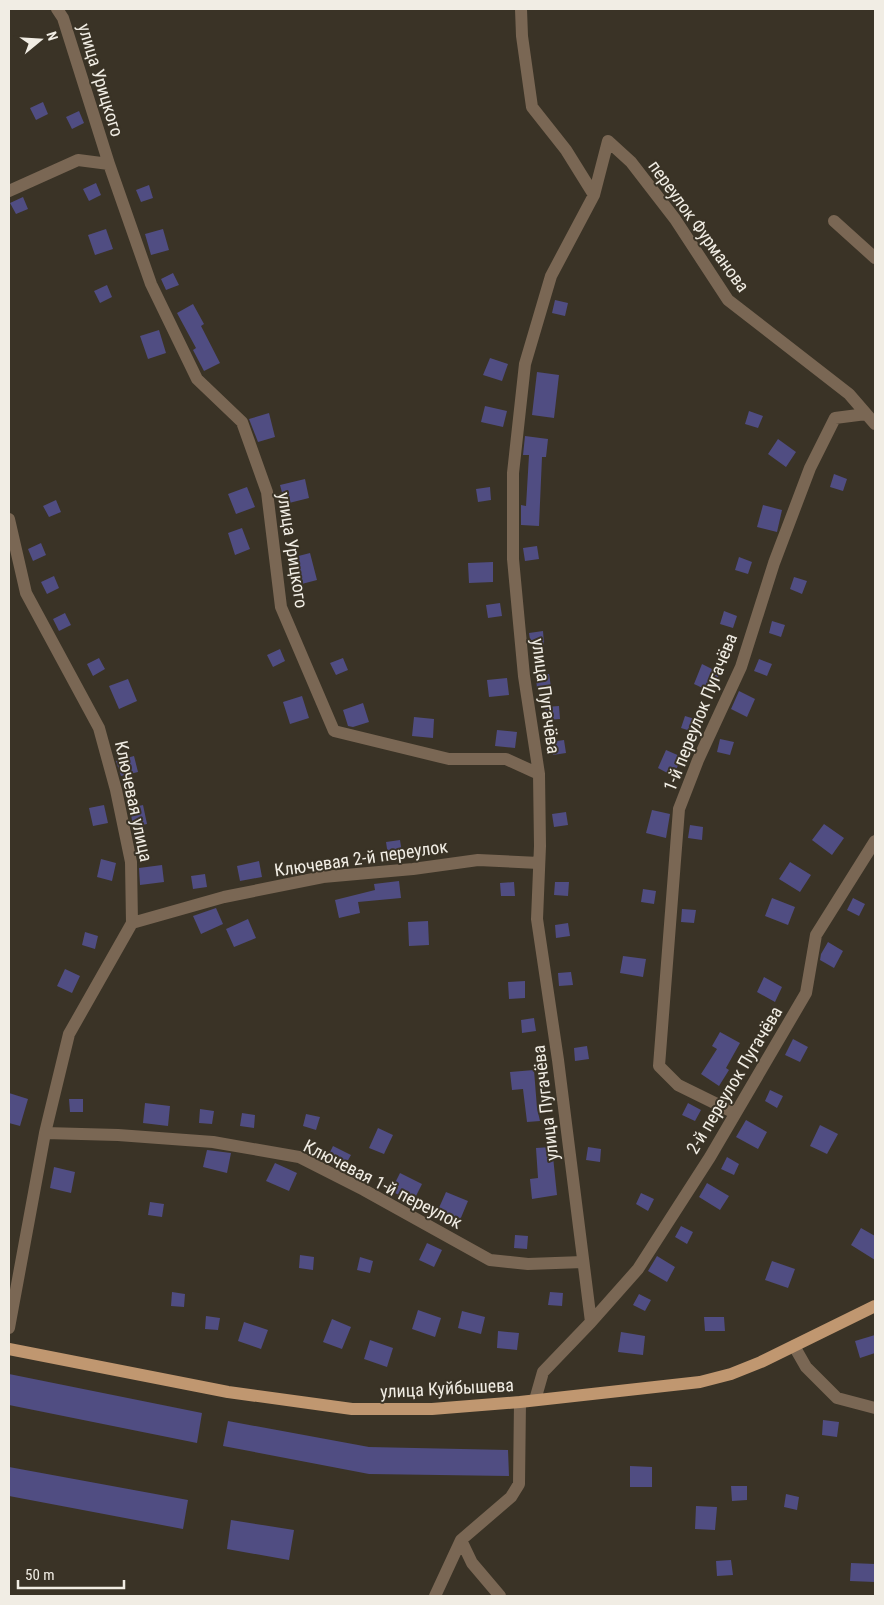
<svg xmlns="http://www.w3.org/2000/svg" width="884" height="1605" viewBox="0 0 884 1605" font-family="'Roboto Condensed',sans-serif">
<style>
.building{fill:#504d82}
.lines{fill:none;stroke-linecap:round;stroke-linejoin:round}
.minor{stroke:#7a6754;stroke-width:12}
.major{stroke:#c09770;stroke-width:12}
.labels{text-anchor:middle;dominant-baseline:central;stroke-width:4;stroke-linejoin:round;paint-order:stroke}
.street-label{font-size:18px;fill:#f1ede4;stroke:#3a3326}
</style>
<rect width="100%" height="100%" fill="#3a3326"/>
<path class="building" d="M43,102L48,114L36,120L30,108Z
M79,111L84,123L72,129L66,117Z
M96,183L101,195L89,201L83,189Z
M149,185L153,198L141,202L136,190Z
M23,197L28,209L16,214L10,203Z
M106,229L113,249L95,255L88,235Z
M163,229L169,250L151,255L145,234Z
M173,273L179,285L166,290L161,279Z
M107,285L112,297L100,303L94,291Z
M555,300L568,303L565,316L552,313Z
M193,304L204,324L201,326L220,363L204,371L193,350L196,348L177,313Z
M159,330L166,353L148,359L140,336Z
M490,358L508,364L502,381L483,375Z
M537,372L559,375L554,418L532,415Z
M485,406L507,411L503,427L481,422Z
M749,411L763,416L758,428L745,424Z
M269,413L275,437L258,442L249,419Z
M525,436L548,439L546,457H542L539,526L521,525V505L526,506L529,455H523Z
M778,439L796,452L786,467L768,454Z
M834,474L847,479L843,491L830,487Z
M305,479L309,498L285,504L280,485Z
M247,487L255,507L236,514L228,494Z
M490,487L491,500L478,502L476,489Z
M56,500L61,512L49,517L43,506Z
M763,505L782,510L777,532L757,527Z
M242,528L250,549L235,555L228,533Z
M41,543L46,555L33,561L28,549Z
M537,546L539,559L525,561L523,548Z
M310,553L317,580L294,586L287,559Z
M739,557L752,562L748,574L735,570Z
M493,562V582L469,583L468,563Z
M54,576L59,588L47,594L41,582Z
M794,577L807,581L802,594L790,589Z
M500,603L502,616L488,618L486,605Z
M724,611L737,616L733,628L720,624Z
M65,613L71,625L59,631L53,619Z
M772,621L785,625L781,637L769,633Z
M543,631L544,644L531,646L529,633Z
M280,649L285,661L273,667L267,655Z
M99,658L105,669L93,676L87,664Z
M343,658L348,670L336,675L330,663Z
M759,659L772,664L767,676L754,671Z
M702,664L720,673L711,692L694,684Z
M549,674L551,687L537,689L536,676Z
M507,678L509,695L489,697L487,680Z
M128,679L137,701L119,709L109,686Z
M739,691L755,699L747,717L731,709Z
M302,696L309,718L290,724L283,702Z
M363,703L369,722L353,727L348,726L343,710Z
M559,706L560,719L547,720L545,707Z
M685,716L698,720L694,732L681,728Z
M414,717L434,719L433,738L412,736Z
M497,730L517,732L515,748L495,746Z
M720,739L734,742L730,755L717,752Z
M564,740L566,753L553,755L551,742Z
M666,750L682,757L673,776L658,768Z
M134,756L138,772L121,776L116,761Z
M104,805L108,823L93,826L89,808Z
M143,805L147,824L133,827L130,808Z
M652,810L670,814L666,838L646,833Z
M566,812L568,825L554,827L552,814Z
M824,824L844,838L832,855L812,840Z
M690,825L703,827L702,840L688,838Z
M400,840L402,853L388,855L386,842Z
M101,859L116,863L112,881L97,877Z
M259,861L262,877L240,881L237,866Z
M790,862L811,875L800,892L779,879Z
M162,865L164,882L140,885L139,868Z
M205,874L207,887L193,889L191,876Z
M399,881L401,898L358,902L360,913L339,918L335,900L375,890L374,884Z
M514,882L515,896H501L500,883Z
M555,882H569L568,896L554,895Z
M643,889L656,891L654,904L641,902Z
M772,898L795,907L788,925L765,916Z
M853,898L865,904L859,916L847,910Z
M216,908L223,924L201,934L193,916Z
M682,909L696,910L694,923L681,922Z
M248,919L256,938L234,947L226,929Z
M428,921L429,945L409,946L408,922Z
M568,923L570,936L556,938L555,925Z
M85,932L98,936L95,949L82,945Z
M828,942L843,951L834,968L820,960L821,954Z
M623,956L646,959L643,977L620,973Z
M65,969L80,976L72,993L57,986Z
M571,972L573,985L559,986L558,973Z
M764,977L782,987L775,1002L757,992Z
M525,981V998L509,999L508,982Z
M534,1018L536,1031L522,1033L521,1020Z
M720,1032L740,1043L726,1068L729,1070L719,1086L701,1074L717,1049L712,1046Z
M793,1039L808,1047L800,1062L785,1055Z
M587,1046L589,1059L575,1061L574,1048Z
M534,1070L537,1108L540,1121L527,1122L523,1089L512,1090L510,1072Z
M770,1090L783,1096L777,1108L765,1101Z
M9,1093L28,1099L20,1126L9,1123Z
M69,1099H83V1112H70Z
M145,1103L170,1106L168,1126L143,1123Z
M688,1103L701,1110L695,1121L682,1115Z
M200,1109L214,1111L212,1124L199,1123Z
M242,1113L255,1115L254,1128L240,1126Z
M306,1114L320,1117L316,1130L303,1126Z
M746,1120L767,1132L758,1149L736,1137Z
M820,1125L838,1134L827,1154L810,1146Z
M378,1128L393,1135L384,1154L369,1148Z
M333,1146L351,1155L343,1169L326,1160Z
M552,1147L557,1195L532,1199L530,1179L538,1178L536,1148Z
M588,1147L601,1149L600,1162L586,1160Z
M207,1150L231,1153L227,1173L203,1167Z
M727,1157L739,1164L734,1175L721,1169Z
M275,1163L297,1173L289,1191L266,1181Z
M54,1167L75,1172L71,1193L50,1188Z
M400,1173L422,1184L413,1202L391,1191Z
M707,1183L729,1196L720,1210L699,1197Z
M446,1192L468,1201L460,1220L438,1210Z
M641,1193L654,1199L648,1211L636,1204Z
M150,1202L164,1204L162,1217L148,1215Z
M681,1226L693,1232L687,1244L675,1237Z
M861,1228L875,1236V1260L851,1245Z
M515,1235L528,1236L527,1249L514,1248Z
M427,1243L442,1250L434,1267L419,1260Z
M300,1255L314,1257L313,1270L299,1268Z
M657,1256L675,1267L667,1282L648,1271Z
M360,1257L373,1261L370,1273L357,1270Z
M772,1261L795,1269L788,1288L765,1280Z
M172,1292L185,1294L184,1307L171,1306Z
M550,1292L563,1293L562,1306L548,1305Z
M639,1294L651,1300L645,1311L633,1305Z
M418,1310L441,1318L435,1337L412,1329Z
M462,1311L485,1317L481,1334L458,1328Z
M206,1316L220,1318L218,1330L205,1329Z
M704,1317H724L725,1331H705Z
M332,1319L351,1327L342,1349L323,1342Z
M244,1322L268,1330L261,1349L238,1341Z
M498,1331L519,1333L517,1350L497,1348Z
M621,1332L645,1336L643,1355L618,1352Z
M875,1335V1353L860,1358L855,1341Z
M370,1340L393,1348L387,1367L364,1359Z
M9,1374L202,1413L197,1443L9,1405Z
M823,1420L839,1422L837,1437L822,1435Z
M228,1421L369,1447L508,1450L509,1476L369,1474L223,1446Z
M630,1466L652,1467V1487H630Z
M9,1467L188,1500L183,1529L9,1496Z
M731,1486H747V1500L732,1501Z
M786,1494L799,1497L797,1510L784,1507Z
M696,1506L717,1507L715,1530L695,1529Z
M231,1520L294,1530L289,1560L227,1549Z
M731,1560L733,1575L717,1576L716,1561Z
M851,1563L875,1564V1582L850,1581Z"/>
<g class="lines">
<path class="minor" d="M57,9L63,18L109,164L151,284L197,379L242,422L267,492L281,607L334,731L449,759H506L539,774
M521,9L522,36L532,107L566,150L594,195L551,276L525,364L513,473V559L524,676L539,774L540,846L537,919L558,1060L591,1322L543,1372L535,1400
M9,191L78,160L109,164
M594,195L608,141L631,162L675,219L728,300L849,394L875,424
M834,221L875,258
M9,519L26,593L99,728L116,790L131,862L132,923L69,1034L45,1133L9,1328
M132,923L224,897L323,877L413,869L478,860L539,863
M735,1113L678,1085L659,1066L679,809L698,760L741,667L774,563L810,468L835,418L866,414
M45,1133L118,1135L213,1142L299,1157L364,1190L490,1260L528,1264L583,1262
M591,1322L638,1269L710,1157L806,993L816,935L875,841
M794,1346L806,1367L837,1398L875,1408
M461,1540L472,1563L500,1596
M435,1596L461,1540L511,1497L519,1484L520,1402"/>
<path class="major" d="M9,1349L228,1392L352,1409H432L520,1402L700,1382L731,1374L761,1362L875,1306"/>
</g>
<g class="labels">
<g class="street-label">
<text transform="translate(101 80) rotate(73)">улица Урицкого</text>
<text transform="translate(699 226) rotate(54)">переулок Фурманова</text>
<text transform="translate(293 550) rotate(81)">улица Урицкого</text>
<text transform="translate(546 696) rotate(82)">улица Пугачёва</text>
<text transform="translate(700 712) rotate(-68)">1-й переулок Пугачёва</text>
<text transform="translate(134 801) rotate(78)">Ключевая улица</text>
<text transform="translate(361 858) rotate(-8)">Ключевая 2-й переулок</text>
<text transform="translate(734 1080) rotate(-59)">2-й переулок Пугачёва</text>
<text transform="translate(545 1103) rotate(-97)">улица Пугачёва</text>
<text transform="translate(383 1184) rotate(27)">Ключевая 1-й переулок</text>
<text transform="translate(447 1388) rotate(-3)">улица Куйбышева</text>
</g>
</g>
<rect width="884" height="1605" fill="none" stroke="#f1ede4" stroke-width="20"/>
<g transform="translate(40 40) rotate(72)" stroke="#3a3326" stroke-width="4" paint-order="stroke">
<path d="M0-4L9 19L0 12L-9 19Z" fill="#f1ede4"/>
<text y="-8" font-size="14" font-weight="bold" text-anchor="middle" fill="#f1ede4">N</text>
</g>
<path d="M18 1580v8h106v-8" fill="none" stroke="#f1ede4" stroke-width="2.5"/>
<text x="25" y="1580" font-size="15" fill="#f1ede4" stroke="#3a3326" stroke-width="4" paint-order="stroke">50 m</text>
</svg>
